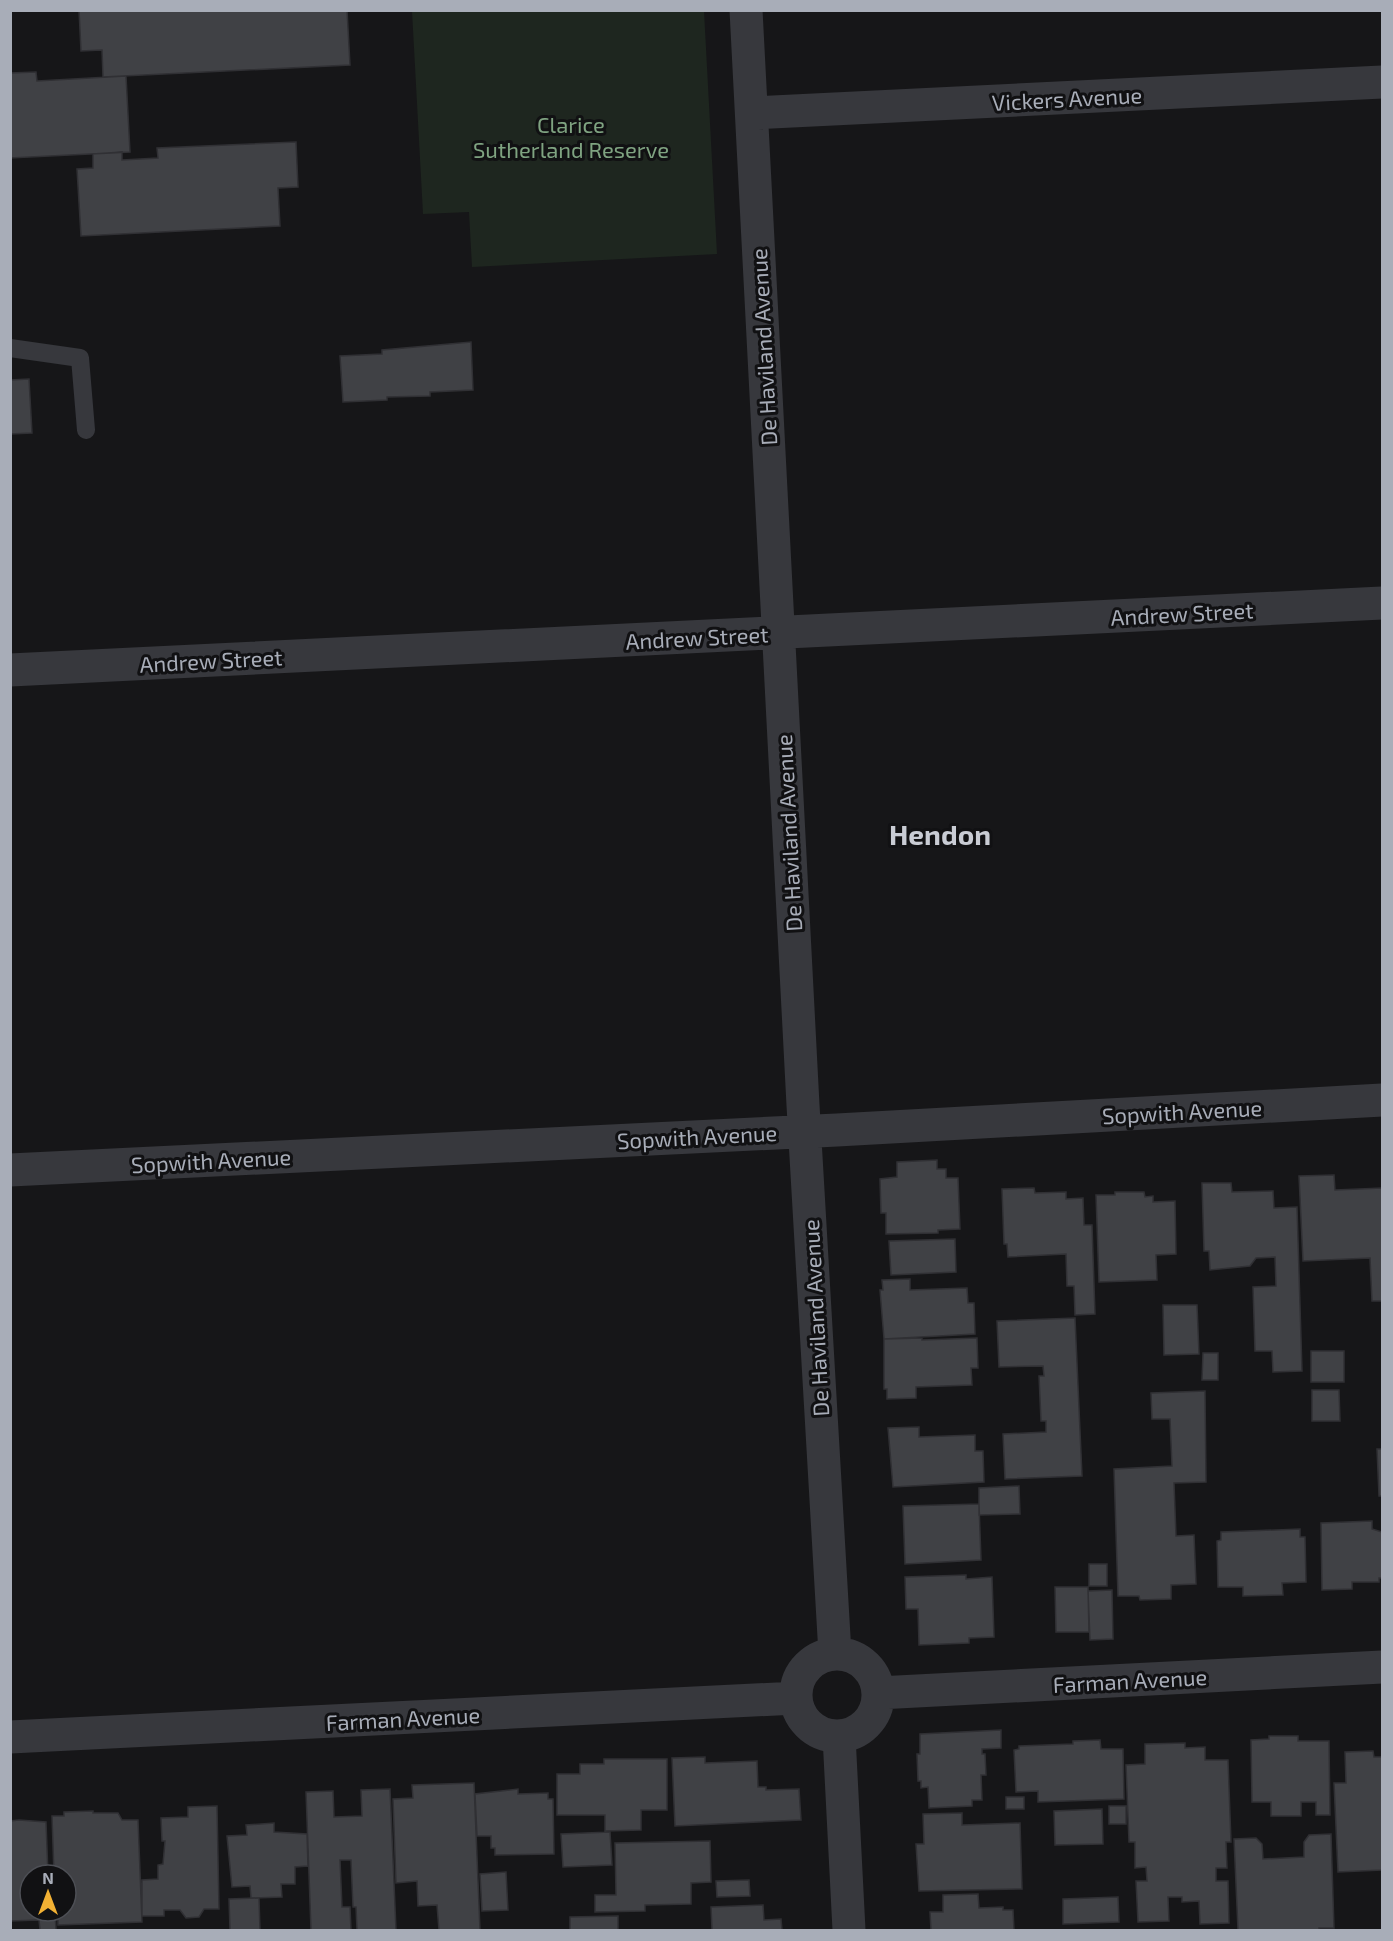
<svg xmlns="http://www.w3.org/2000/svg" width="1393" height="1941" viewBox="0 0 1393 1941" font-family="'Exo 2',sans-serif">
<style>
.green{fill:#1e261f}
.building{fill:#404145;stroke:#303034;stroke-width:1.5}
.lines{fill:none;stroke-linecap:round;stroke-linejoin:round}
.service{stroke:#37383d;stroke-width:18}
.minor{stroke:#37383d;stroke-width:33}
.labels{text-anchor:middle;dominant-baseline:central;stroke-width:6;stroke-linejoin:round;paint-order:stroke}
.street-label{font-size:22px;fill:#a8adb8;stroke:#111113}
.park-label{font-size:22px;fill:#7fa381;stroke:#111113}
.district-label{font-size:28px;font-weight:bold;fill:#c9ccd4;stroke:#111113}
</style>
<rect width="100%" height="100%" fill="#161618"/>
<path class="green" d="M412,11H704L717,254L472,267L469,212L423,214Z"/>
<path class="building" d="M79,10H347L350,65L103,77L102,50L81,51Z
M36,72L37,81L126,76L130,152L10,158V73Z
M296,142L298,187L278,188L280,226L81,236L77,169L93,168V154L122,152V160L158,158L157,148Z
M471,342L473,390L430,392V396L387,397V400L343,402L340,356L382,354V350Z
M29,379L32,433L10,434V380Z
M937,1160V1169H946V1178H958L960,1229L938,1230V1233L886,1234V1213H881L880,1179L897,1177V1162Z
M1334,1175L1335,1190L1382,1188V1301H1372L1370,1258L1303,1261L1299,1176Z
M1202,1183H1231L1232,1192L1273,1191L1274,1208L1297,1207L1302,1371L1273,1372L1272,1351H1255L1253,1287L1276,1286L1275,1257L1256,1258L1250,1266L1210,1270L1209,1251H1204Z
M1034,1188L1035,1193L1066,1192V1199L1083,1198L1084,1225H1092L1095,1314L1075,1315L1074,1286H1067L1066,1254L1008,1257L1007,1244H1004L1002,1189Z
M1115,1192H1144L1145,1197L1153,1196V1202L1175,1201L1176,1254L1156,1255L1157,1280L1099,1282L1096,1195H1115Z
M955,1239L956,1272L891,1275L889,1241Z
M910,1279V1290L967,1288L968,1303H974L975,1334L884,1339L880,1290H883L882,1280Z
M1163,1305H1197L1199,1354L1164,1355Z
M1075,1318L1082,1476L1005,1479L1003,1434L1046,1432V1421H1041L1039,1376H1044L1043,1366L999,1367L997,1321Z
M922,1338V1340L977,1338L978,1368H971L972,1385L916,1387V1398L887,1399V1389H884V1339Z
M1311,1351H1344V1382H1311Z
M1203,1353H1218V1380H1202Z
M1312,1390H1339L1340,1421H1312Z
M1205,1391L1206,1482L1174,1483L1176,1536L1194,1535L1196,1584L1171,1585V1599L1140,1600L1139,1596H1118L1114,1469L1172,1466L1170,1419H1152L1151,1393Z
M919,1427V1437L975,1435V1451H983L984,1482L893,1487L888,1428Z
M1377,1449H1382V1496H1379Z
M1019,1486L1020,1514L979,1515V1488Z
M979,1504L981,1560L905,1564L903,1506Z
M1372,1521V1529L1382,1532V1578H1379V1582H1352V1589L1322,1590L1321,1523Z
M1300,1529V1537H1305L1306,1582L1282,1583L1283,1595L1243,1596V1587H1218L1217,1541L1221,1540V1532Z
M1089,1564H1107V1586H1089Z
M966,1575V1579L992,1577L994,1637L969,1638V1643L919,1645L918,1609H906L905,1577Z
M1055,1587H1088L1089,1632H1056Z
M1112,1590L1113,1639L1090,1640L1088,1591Z
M1001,1730V1748L982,1749V1754H985L986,1775H981L982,1800H972V1806L929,1808L928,1787L921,1788V1781H918L917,1754H920V1734Z
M1269,1736H1298V1741H1329L1330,1815H1316V1802H1301V1816H1271V1802H1252L1251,1740L1269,1739Z
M1100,1740L1101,1749H1123L1124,1799L1038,1802V1791L1016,1792L1014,1750L1019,1749V1746L1073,1744V1741Z
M1185,1743V1748L1205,1747V1760H1228L1231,1842H1226L1227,1868H1216V1881H1228L1229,1923L1200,1924L1199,1901L1182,1902V1897H1168L1169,1921L1138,1922L1136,1881H1147L1146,1867L1135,1868V1842H1129L1126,1765L1145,1764V1744Z
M1373,1751L1374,1757H1382V1870L1338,1872L1334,1783H1346L1345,1752Z
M705,1757V1763L757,1761L758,1787H766V1790L799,1789L801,1820L675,1826L672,1758Z
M604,1759H667V1810H641V1830L605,1831V1815H557V1774H580V1764H604Z
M474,1783L480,1930H439L437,1905L418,1906L417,1881L396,1883L393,1799L413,1798L412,1785Z
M390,1789L396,1930H357L356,1907H353L351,1860H340L342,1907H350L351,1930H311L306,1792L333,1791L334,1817L362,1816L361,1790Z
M518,1789V1794L548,1793V1799H553L554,1854L495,1855V1848H491V1836H477L475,1794Z
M1006,1797H1024V1809H1006Z
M217,1806L219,1909H204L199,1917L186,1918L180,1910H164V1916H142V1880L158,1879V1865L163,1864L165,1841H162L161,1818L188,1817V1807Z
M1109,1806H1126V1824H1109Z
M1102,1809L1103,1844L1055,1845L1054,1811Z
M93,1811V1813H118L122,1820H138L142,1922L58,1925V1911H66V1875H54L52,1816H64V1812Z
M962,1813V1825L1020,1823L1022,1889L919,1891L916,1844H924L923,1814Z
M19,1820L46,1822L48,1875H30V1911H55L56,1930H40L39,1920L10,1921V1821Z
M274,1823V1832L307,1834L308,1866L295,1867V1884H281L282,1897L251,1898L250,1886L232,1887L227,1836L247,1835L246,1825Z
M610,1832L612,1865L563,1867L561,1834Z
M1331,1834L1334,1928H1319V1930H1238L1234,1839L1256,1838L1262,1844L1263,1859L1304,1857V1842L1309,1835Z
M710,1841L711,1882L691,1883V1904L645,1905V1911L595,1912V1895H616L615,1843Z
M506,1872L508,1910L482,1911L480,1874Z
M749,1880L750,1896L717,1897L716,1881Z
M978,1894L979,1908L1003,1907V1910H1013L1014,1930H931L930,1912H943V1895Z
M1118,1897L1119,1922L1063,1924V1899Z
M259,1898L260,1930H230L229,1899Z
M763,1905L764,1920L781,1919L782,1930H712L711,1907Z
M618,1916V1930H570V1917Z"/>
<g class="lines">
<path class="service" d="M10,348L80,358L86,430"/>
<path class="minor" d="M746,10L803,1105L835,1654
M752,113L1382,82
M10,670L1382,603
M10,1170L837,1130L1382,1100
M796 1695a41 41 0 1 1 82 0a41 41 0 1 1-82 0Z
M878,1693L1382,1667
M839,1736L849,1930
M10,1737L796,1698"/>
</g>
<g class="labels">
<g class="street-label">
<text transform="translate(1067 98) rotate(-3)">Vickers Avenue</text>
<text transform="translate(763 347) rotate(-93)">De Haviland Avenue</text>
<text transform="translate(1182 613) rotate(-3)">Andrew Street</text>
<text transform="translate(697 637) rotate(-3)">Andrew Street</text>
<text transform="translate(211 660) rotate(-3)">Andrew Street</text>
<text transform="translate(788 833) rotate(-93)">De Haviland Avenue</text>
<text transform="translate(1182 1111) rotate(-3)">Sopwith Avenue</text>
<text transform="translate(697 1136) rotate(-3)">Sopwith Avenue</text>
<text transform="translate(211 1160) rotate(-3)">Sopwith Avenue</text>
<text transform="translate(815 1318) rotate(-93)">De Haviland Avenue</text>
<text transform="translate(1130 1680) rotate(-3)">Farman Avenue</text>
<text transform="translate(403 1718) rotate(-3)">Farman Avenue</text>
</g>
<g class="park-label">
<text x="571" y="124">Clarice<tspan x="571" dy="25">Sutherland Reserve</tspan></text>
</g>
<g class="district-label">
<text x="940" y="834">Hendon</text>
</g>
</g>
<rect width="1393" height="1941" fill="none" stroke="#a8adb8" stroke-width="24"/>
<g transform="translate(48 1893)"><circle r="28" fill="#111113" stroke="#4d4f55" stroke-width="1.5"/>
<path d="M0-4.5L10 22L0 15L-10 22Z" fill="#f2b134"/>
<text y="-9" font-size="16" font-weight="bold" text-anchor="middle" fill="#a8adb8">N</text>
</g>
</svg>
